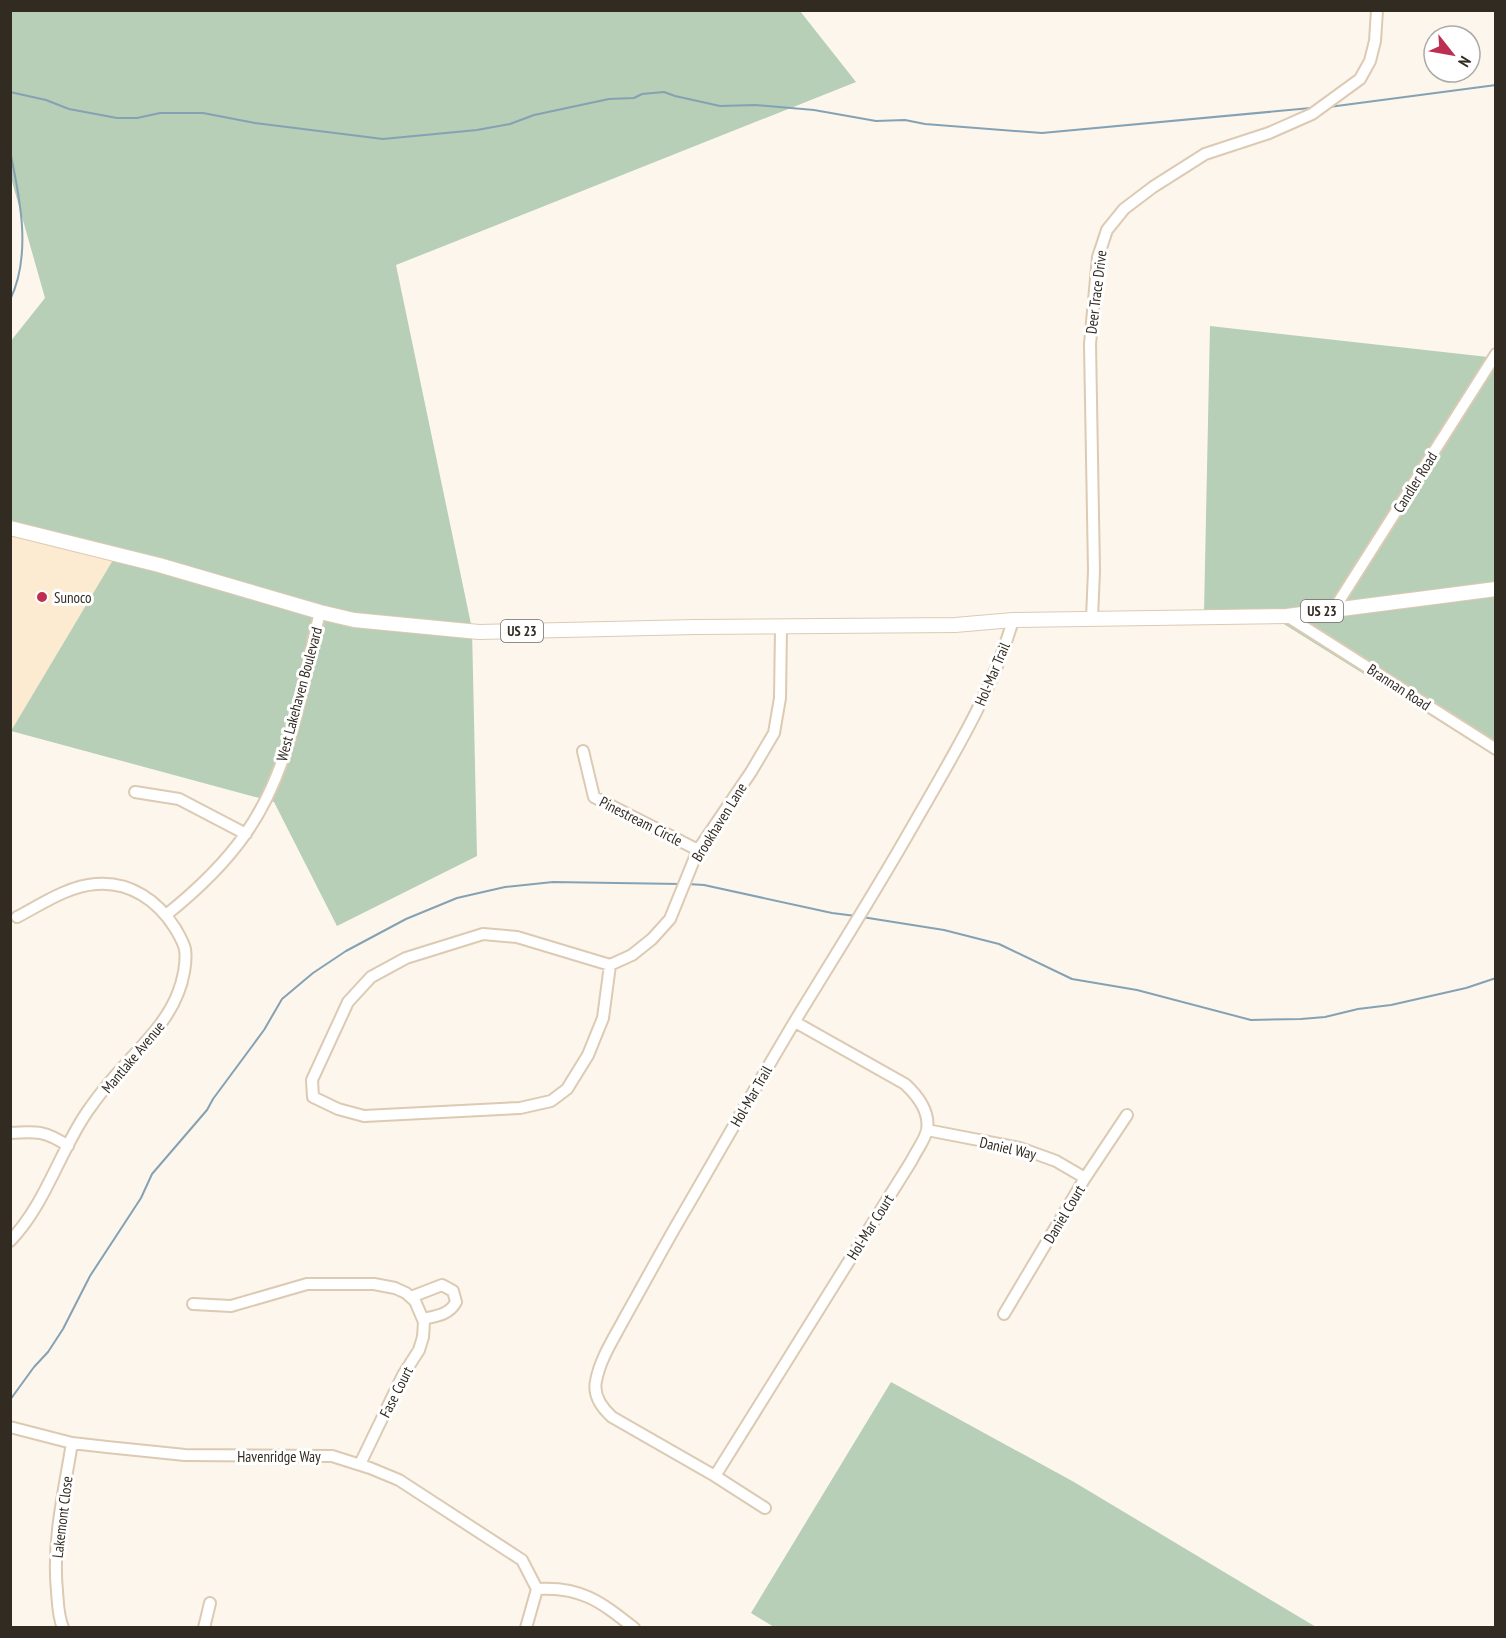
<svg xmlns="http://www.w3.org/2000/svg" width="1506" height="1638" viewBox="0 0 1506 1638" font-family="'PT Sans Narrow',sans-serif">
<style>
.built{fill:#fcead1}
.green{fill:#b7ceb7}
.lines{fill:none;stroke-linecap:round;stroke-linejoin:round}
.stream{stroke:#84a2b4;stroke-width:2}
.minor-casing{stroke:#dccab3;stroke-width:14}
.major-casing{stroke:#dccab3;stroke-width:16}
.minor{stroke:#fff;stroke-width:10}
.major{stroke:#fff;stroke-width:14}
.poi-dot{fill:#be2e53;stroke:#fff;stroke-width:2}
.labels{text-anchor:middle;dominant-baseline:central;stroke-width:6;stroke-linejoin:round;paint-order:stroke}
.shield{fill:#fff;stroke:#706b64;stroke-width:1.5}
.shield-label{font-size:14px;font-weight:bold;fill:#322b22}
.street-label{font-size:15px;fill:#322b22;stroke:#fff}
.poi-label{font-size:15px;fill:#322b22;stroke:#fff;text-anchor:start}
</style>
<rect width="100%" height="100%" fill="#fdf6ec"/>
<path class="built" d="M11,526L114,559L11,731Z"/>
<path class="green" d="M11,11H800L856,82L396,265L472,629L477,856L337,926L274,802L11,731L116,555L11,526L10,342L45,298L11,178Z
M1210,326L1488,357L1495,346V756L1271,616L1204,613Z
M891,1382L1074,1482L1316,1627H774L751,1613Z"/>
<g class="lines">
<path class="stream" d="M10,92L46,100L69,109L117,118H137L160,113H203L255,123L383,139L477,130L510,124L534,115L609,99L634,98L642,94L664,92L675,96L720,106L755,105L814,110L876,121L905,120L925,124L1042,133L1311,108
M1329,107L1496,85
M10,151C20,198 32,255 10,300
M688,884L704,885L832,913L856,916
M862,917L944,930L999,944L1072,979L1137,990L1251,1020L1301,1019L1325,1017L1358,1009L1391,1005L1466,988L1496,978
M10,1400L34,1367L48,1352L63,1329L90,1276L141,1198L152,1174L207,1110L213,1099L264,1030L282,999L313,973L346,951L406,919L457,898L505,887L553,882L680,884"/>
<defs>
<path id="minor" d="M1334,609L1496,354
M1287,616L1496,749
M1092,618L1094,571L1090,344L1098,257L1107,230L1124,209L1153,187L1205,154L1269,133L1312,114L1360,79L1370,61L1375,41L1377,10
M583,751L594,797L698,850
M135,792L179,799L246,834
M166,915C196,891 224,865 246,833C291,769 302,687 320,612
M610,965L603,1018L588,1055L567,1089L551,1101L520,1108L364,1116L338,1109L313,1097L312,1080L348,1002L371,977L406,958L483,934L517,937L610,965L632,955L652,939L670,919L698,850L751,772L774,733L780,698L781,628
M927,1130L1020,1148L1056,1161L1085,1178
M10,1133C37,1131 46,1131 68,1146
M10,1241C45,1205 59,1153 87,1112C98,1096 111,1080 124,1066C144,1043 167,1022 178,993C183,981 187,962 185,949C183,941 179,935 175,928C158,901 130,881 96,884C68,886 42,904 17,917
M411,1297L442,1285L453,1291L456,1302C449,1315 436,1316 423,1319
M193,1304L231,1306L307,1284H374L395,1288L406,1293L415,1301L424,1322L423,1337L419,1350L403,1375L360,1464
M1004,1314L1085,1178L1127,1115
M10,1427L72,1443L107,1447L185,1455L332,1456L370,1468L399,1480L522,1560L537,1589L526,1628
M715,1476L912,1160C916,1151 925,1140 927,1130C930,1112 918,1096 905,1084L795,1022
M765,1508L715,1476L612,1417C602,1408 593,1395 596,1381C600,1359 614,1338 624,1319C645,1282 665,1244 687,1207C723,1145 758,1083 795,1021C834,957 874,894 911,829C949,762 992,694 1013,620
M537,1589C581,1586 601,1602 634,1628
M63,1628C58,1616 58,1604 57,1591C52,1541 64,1492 72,1443
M204,1628L210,1603"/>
<path id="major" d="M10,528L159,565L320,612L354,620L479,632L695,627L955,625L1013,620L1287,616L1496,589"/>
</defs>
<use href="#minor" class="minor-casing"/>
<use href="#major" class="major-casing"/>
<use href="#minor" class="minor"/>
<use href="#major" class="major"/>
</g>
<circle class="poi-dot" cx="42" cy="597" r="6"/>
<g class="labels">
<g class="shield">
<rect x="1301" y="600" width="42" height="22" rx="4.5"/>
<rect x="501" y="620" width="42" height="22" rx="4.5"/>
</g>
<g class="shield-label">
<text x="1322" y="611">US 23</text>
<text x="522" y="631">US 23</text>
</g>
<g class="street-label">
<text transform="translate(1096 292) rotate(-83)">Deer Trace Drive</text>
<text transform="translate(1415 482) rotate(-58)">Candler Road</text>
<text transform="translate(992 674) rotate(-67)">Hol-Mar Trail</text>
<text transform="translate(1399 687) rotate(33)">Brannan Road</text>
<text transform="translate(299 694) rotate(-75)">West Lakehaven Boulevard</text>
<text transform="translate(641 821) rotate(27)">Pinestream Circle</text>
<text transform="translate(719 822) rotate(-58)">Brookhaven Lane</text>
<text transform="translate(133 1057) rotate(-50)">Mantlake Avenue</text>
<text transform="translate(751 1096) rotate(-60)">Hol-Mar Trail</text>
<text transform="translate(1008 1148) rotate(13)">Daniel Way</text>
<text transform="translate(1064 1214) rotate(-59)">Daniel Court</text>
<text transform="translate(870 1227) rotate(-58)">Hol-Mar Court</text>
<text transform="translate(396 1392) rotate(-63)">Fase Court</text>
<text x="279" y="1456">Havenridge Way</text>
<text transform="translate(62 1517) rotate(-83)">Lakemont Close</text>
</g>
<g class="poi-label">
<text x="54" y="597">Sunoco</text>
</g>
</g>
<rect width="1506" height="1638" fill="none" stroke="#322b22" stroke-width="24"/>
<g transform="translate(1452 54) rotate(121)"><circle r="28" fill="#ffffff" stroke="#adaaa7" stroke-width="1.5"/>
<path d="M0-4.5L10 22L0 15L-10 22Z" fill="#be2e53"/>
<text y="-9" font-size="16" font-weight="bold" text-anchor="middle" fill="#322b22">N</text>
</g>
</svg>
